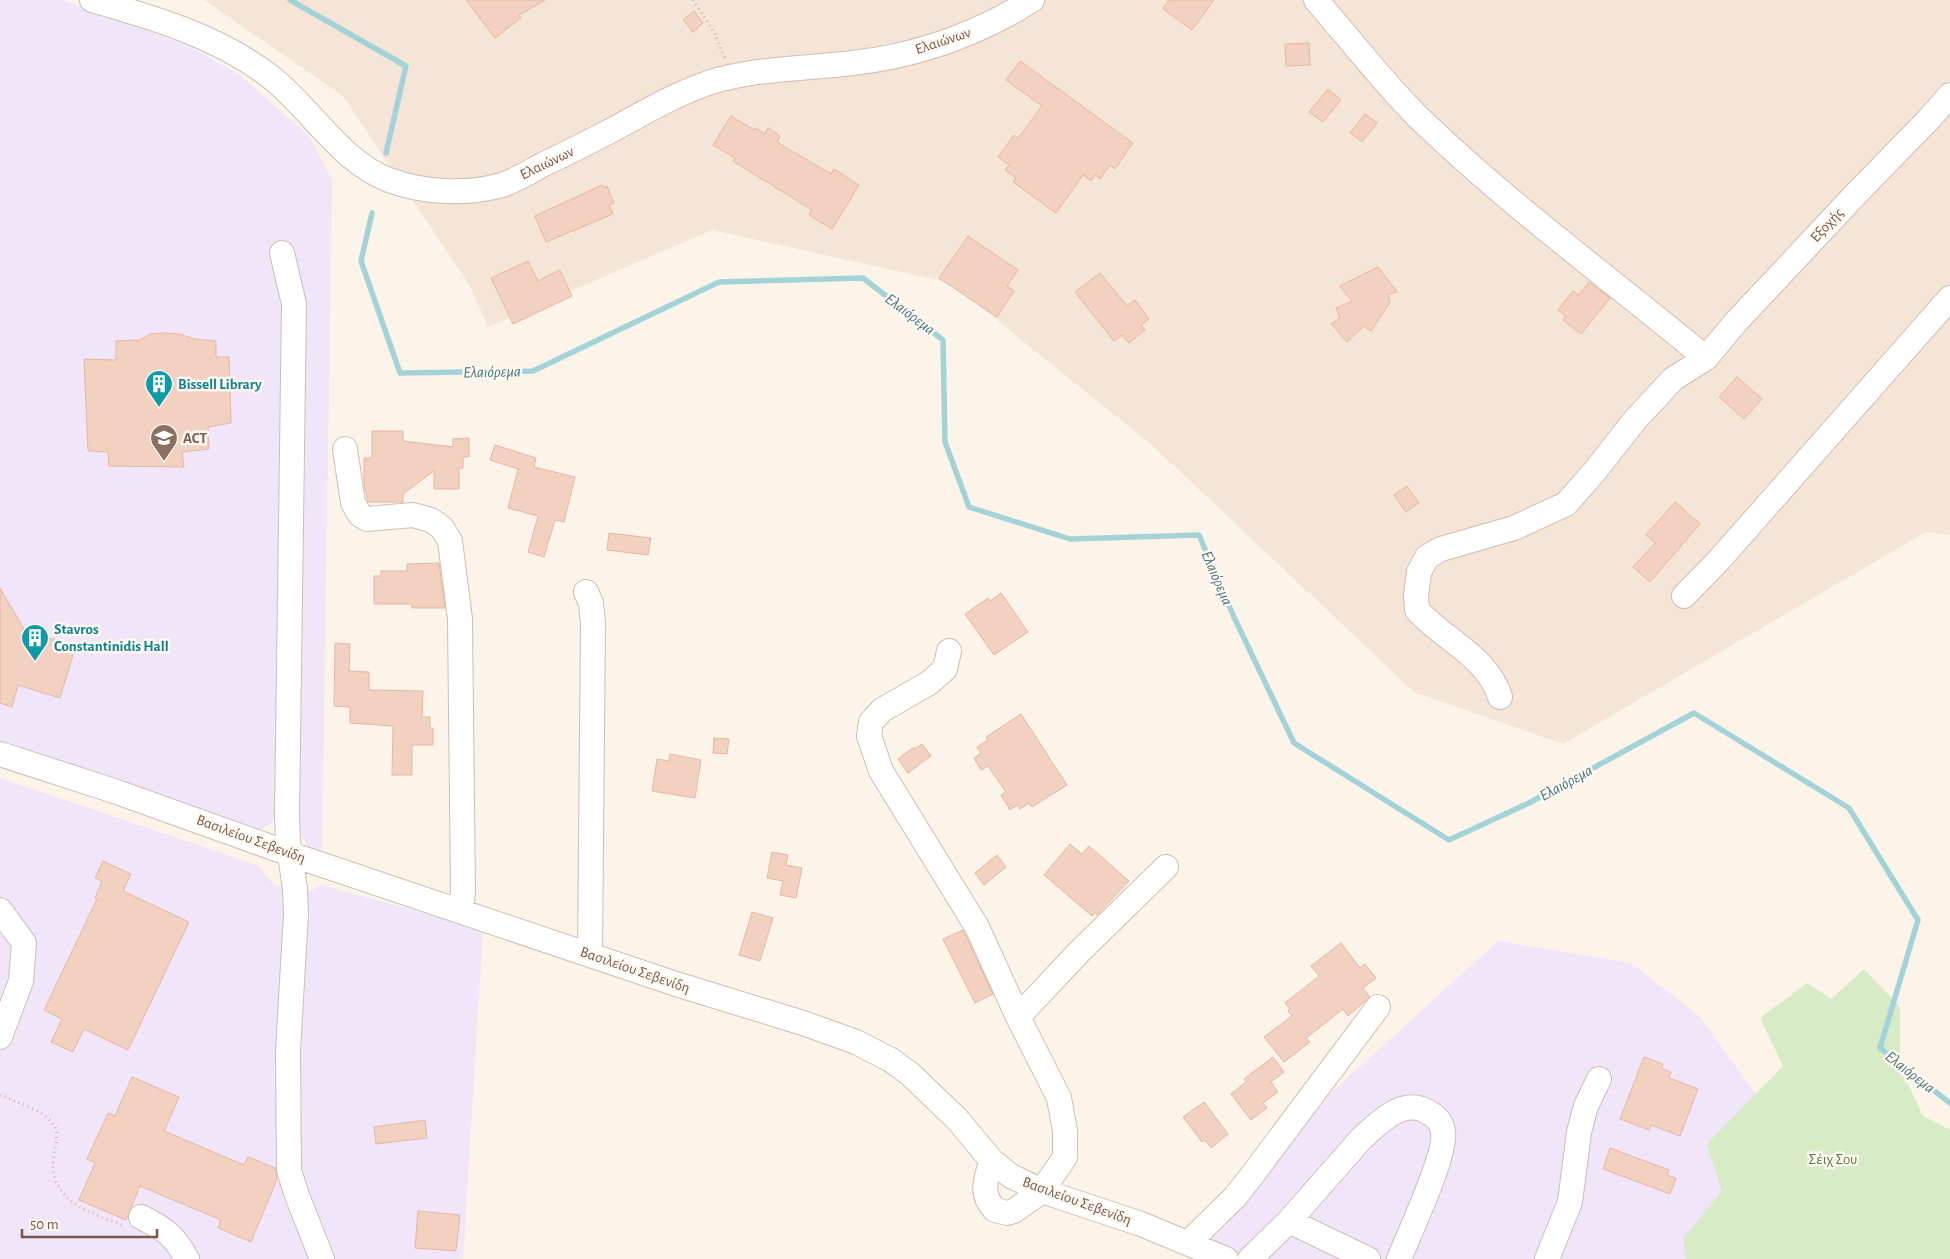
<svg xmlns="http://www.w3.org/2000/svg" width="1950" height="1259" viewBox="0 0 1950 1259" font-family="'Alegreya Sans',sans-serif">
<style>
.residential{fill:#f4e5d7}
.education{fill:#f1e5f9}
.green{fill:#d7ebc7}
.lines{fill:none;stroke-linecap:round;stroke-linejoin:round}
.stream{stroke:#a3d3d8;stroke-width:5.5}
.building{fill:#f2d1c0;stroke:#e5b7a1}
.minor-casing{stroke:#d1bdb1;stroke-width:26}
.path{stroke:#d7b4a3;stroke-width:3;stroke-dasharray:1 4;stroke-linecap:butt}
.minor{stroke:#fff;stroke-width:24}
.labels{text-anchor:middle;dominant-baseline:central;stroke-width:5;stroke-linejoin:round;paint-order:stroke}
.street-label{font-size:15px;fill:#77594c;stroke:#fff8f0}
.culture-label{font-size:15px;font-weight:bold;fill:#0d838f;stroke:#fff8f0;text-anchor:start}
.education-label{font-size:15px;font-weight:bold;fill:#785e54;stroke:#fff8f0;text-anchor:start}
.park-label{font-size:15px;fill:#587d43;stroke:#fff8f0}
.water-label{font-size:16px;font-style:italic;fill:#40767c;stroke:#fff8f0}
</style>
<rect width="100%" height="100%" fill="#fcf4e9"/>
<path class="residential" d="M204,0H1950V535L1926,532L1563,744L1414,692L1153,446L951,283L712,230L488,327L470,286L343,96Z"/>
<path class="education" d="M0,0H63L187,45L240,75L309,136L332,180L322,857L308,848L300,832L297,815L276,814L273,823L259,831L0,744Z
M0,778L257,865L275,886L312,890L321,885L483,929L463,1259H0Z
M1498,941L1631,963L1698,1015L1756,1094L1709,1259H1252L1206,1239L1251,1192L1330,1094Z"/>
<path class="green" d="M1864,969L1900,1007V1067L1923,1116L1950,1130V1259H1686L1683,1238L1722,1191L1707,1144L1783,1066L1760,1018L1807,983L1831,999Z"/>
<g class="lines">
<path class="stream" d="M290,0L406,66L386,153
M372,213L361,261L400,373L533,371L719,282L863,278L943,340L945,442L969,507L1070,539L1199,535L1233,615L1294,743L1449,840L1529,803L1694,713L1849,808L1918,920L1880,1048L1950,1103"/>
</g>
<path class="building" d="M466,0H545L519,15L521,18L495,38Z
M1169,0H1214L1192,30L1163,9Z
M694,11L703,23L693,32L683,20Z
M1309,43L1310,65L1286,66L1285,44Z
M1020,61L1133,143L1115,169L1110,165L1100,179L1095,175L1091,181L1083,175L1056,213L1013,182L1016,178L1005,170L1009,165L998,157L1014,135L1018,138L1042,106L1006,80Z
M1328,89L1341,100L1323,122L1309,112Z
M1365,114L1377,123L1362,142L1350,133Z
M731,116L754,130L755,128L765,134L768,128L780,136L777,142L831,174L834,169L859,185L832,229L809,215L812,210L733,161L735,158L713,145Z
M602,185L604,188L607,186L614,203L609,205L613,214L546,242L535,216Z
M968,236L1018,270L1007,286L1014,291L997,317L939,278Z
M528,261L538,281L560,270L572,296L513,324L491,278Z
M1378,267L1397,292L1388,294L1390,302L1371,331L1364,326L1347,342L1331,324L1340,318L1336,308L1352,301L1340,286Z
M1100,273L1127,306L1135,300L1149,319L1141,325L1145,330L1129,343L1122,335L1114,341L1075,292Z
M1589,282L1610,298L1581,334L1563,320L1566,316L1558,310L1573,291L1579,295Z
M161,333L180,334L194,339L216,341V357H229L231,423L208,427L209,449L182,452L184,467L109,466L108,452L88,451L84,359L116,360V341L140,340L150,334Z
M1737,377L1762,399L1744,419L1719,397Z
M372,431H403V441L453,447V439L469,438V457H463V468H459V489H434V471L403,494V502H368L364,484V458H372Z
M495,445L536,458L534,467L575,477L564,522L555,520L544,557L528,552L538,516L508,508L518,469L490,460Z
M1407,486L1419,503L1406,512L1394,495Z
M1675,502L1700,524L1650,582L1633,567L1655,543L1646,535Z
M609,533L651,538L648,555L607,550Z
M439,563L445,608H412V604H374V576H381V571H407V564Z
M0,588L26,632L76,645L60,698L18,685L12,707L0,703Z
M1001,593L1028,632L994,655L965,614L988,598L990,601Z
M335,643L350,644L349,671L369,672V690L423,691L422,717H430V728H433V745H412V775H392L393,726L350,723V707L334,706Z
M1021,714L1067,785L1032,807L1029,803L1020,809L1017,805L1010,810L1001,795L1006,792L988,766L981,770L974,758L981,753L977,747L988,740L986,737Z
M714,738L729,739L727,754L713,753Z
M922,744L931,756L908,773L898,759L914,747L915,749Z
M670,754L701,760L695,798L652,791L657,759L669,761Z
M1070,844L1082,854L1089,846L1129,881L1097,915L1095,913L1092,916L1044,875Z
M772,852L788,855L786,865L802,868L796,898L780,895L783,881L767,878Z
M997,855L1006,867L984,885L975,873Z
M103,861L131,874L123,891L189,922L128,1050L84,1029L73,1052L51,1042L62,1019L44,1010L97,899L95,898L102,881L95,878Z
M752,912L773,918L760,961L739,955Z
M963,930L993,994L975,1003L943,939Z
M1341,943L1360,968L1365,964L1376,978L1363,988L1370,997L1348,1016L1343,1009L1306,1038L1310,1042L1284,1062L1264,1037L1292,1016L1288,1011L1290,1009L1285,1003L1319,976L1311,966Z
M1273,1057L1284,1072L1271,1082L1278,1092L1263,1103L1267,1108L1251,1120L1231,1094L1246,1082L1244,1079Z
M1644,1057L1663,1064L1661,1068L1671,1072L1669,1078L1698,1089L1680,1136L1651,1125L1649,1130L1620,1119Z
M132,1077L179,1097L164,1131L244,1165L248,1157L275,1168L277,1179L251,1242L218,1228L221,1220L140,1186L126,1220L79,1200L95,1163L87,1159L108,1113L115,1116Z
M1204,1102L1228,1134L1211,1148L1205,1140L1202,1142L1183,1117Z
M425,1120L427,1138L376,1144L374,1127Z
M1610,1148L1669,1170L1667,1175L1676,1178L1670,1194L1603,1169Z
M418,1211L460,1215L456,1251L415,1248Z"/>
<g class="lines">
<defs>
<path id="minor" d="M92,0C155,18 220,37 272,78C312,110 341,162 389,180C424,193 467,195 502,185C517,180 531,171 544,164C568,153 591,141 614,129C645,112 674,95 708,83C754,68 804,69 852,63C916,56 978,34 1032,0
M1316,0C1350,39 1381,80 1418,117C1508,204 1609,278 1706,358
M282,253L294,304L287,815L288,841L295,889L296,913L288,1051L289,1170L296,1193L322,1259
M345,449L353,503L360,515L367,519L413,515L431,520L442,528L450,541L460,619L463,893L460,911
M586,592L591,603L593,623L590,955
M1684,596L1719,560L1950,298
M949,651L945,669L929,683L882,710L871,722L869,736L881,771L977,927L1018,1017
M1500,697C1488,657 1444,640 1417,610L1416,595L1419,572L1427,557L1441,549L1514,528L1566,504L1595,471L1635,420L1673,379L1706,358L1735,323L1855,195L1929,119L1950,95
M0,754L114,791L290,854L676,984L803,1023L856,1042L891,1060L910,1074L957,1119L992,1161L1011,1176L1042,1191L1141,1224L1226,1259
M0,910L24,943L21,981L0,1037
M992,1161C985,1179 980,1195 995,1210L1007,1213L1014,1211L1042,1191L1065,1157V1131L1059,1098L1018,1017L1079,952L1166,867
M141,1217C165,1229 174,1235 187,1259
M1289,1221L1368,1259
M1188,1243L1235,1197L1250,1178L1378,1007
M1250,1259L1289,1221L1361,1139C1377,1125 1400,1099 1424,1110C1433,1114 1442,1121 1443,1132C1447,1154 1409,1234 1399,1259
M1547,1259L1570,1202L1579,1132L1586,1106L1599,1079"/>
</defs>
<use href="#minor" class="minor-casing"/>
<path class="path" d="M693,0L714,32L725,58
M0,1095C15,1101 48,1112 55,1127C60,1139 53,1149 53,1161C50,1201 91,1213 122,1225"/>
<use href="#minor" class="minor"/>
</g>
<defs>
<symbol id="building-pin" viewBox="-11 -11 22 30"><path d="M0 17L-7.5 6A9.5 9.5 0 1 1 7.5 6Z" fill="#0f9aa8" stroke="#fff8f0"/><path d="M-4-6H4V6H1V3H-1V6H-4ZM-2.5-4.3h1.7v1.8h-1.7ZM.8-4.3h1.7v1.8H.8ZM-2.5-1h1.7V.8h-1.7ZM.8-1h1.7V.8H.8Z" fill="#fff"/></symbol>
<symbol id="university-pin" viewBox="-11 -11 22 30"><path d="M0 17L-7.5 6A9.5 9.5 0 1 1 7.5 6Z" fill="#8d6e63" stroke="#fff8f0"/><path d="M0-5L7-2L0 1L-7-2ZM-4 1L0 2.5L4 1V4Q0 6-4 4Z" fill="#fff"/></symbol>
</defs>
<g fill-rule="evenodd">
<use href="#building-pin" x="143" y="368" width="32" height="43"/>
<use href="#university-pin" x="148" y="422" width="32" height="43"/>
<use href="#building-pin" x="19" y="622" width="32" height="43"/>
</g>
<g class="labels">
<g class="street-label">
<text transform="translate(943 41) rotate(-18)">Ελαιώνων</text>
<text transform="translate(547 163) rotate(-26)">Ελαιώνων</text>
<text transform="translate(1827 225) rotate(-47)">Εξοχής</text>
<text transform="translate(251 839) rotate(20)">Βασιλείου Σεβενίδη</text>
<text transform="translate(635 970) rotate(19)">Βασιλείου Σεβενίδη</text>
<text transform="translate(1077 1201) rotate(20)">Βασιλείου Σεβενίδη</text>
</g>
<g class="culture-label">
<text x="178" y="384">Bissell Library</text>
<text x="54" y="629">Stavros<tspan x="54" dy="17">Constantinidis Hall</tspan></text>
</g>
<g class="education-label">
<text x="183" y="438">ACT</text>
</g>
<g class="park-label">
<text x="1833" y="1159">Σέιχ Σου</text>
</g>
<g class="water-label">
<text transform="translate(910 314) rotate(37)">Ελαιόρεμα</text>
<text transform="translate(492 372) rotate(-1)">Ελαιόρεμα</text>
<text transform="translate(1217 578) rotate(67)">Ελαιόρεμα</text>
<text transform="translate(1566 783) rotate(-29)">Ελαιόρεμα</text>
<text transform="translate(1910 1072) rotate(38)">Ελαιόρεμα</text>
</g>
</g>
<path d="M22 1229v8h135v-8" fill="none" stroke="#77594c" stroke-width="2.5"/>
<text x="30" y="1229" font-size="15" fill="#77594c" stroke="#fff8f0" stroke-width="4" paint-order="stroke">50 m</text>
</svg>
